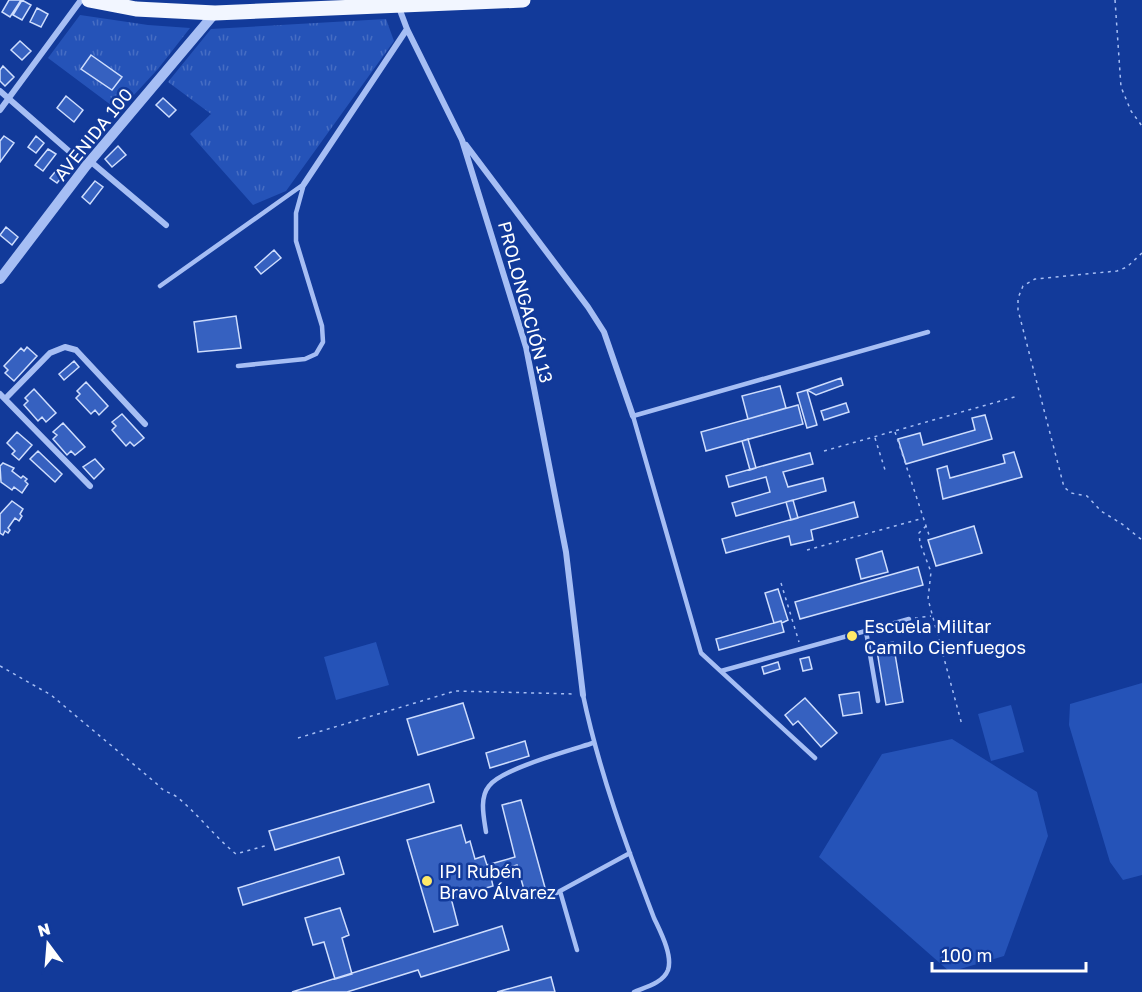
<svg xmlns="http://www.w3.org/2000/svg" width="1142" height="992" viewBox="0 0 1142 992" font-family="'Golos Text',sans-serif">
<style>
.grass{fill:url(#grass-tufts)}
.pitch{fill:#2553b8}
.building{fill:#3661c0;stroke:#ceddfd;stroke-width:1.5}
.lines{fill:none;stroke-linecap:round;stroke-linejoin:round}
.path{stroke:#a6bef4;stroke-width:1.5;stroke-dasharray:3 4.5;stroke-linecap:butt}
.service{stroke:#a6bef4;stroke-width:4.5}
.minor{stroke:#a6bef4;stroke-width:6}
.tertiary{stroke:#a6bef4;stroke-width:10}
.primary{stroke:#f2f6ff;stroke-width:15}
.poi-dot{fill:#ffe968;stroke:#123a9a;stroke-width:2}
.labels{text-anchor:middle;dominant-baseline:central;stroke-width:5;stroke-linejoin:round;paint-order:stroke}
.street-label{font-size:18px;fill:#fff;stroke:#123a9a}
.poi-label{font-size:18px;fill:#fff;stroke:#123a9a;text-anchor:start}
</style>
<defs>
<pattern id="grass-tufts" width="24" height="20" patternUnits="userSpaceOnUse" patternTransform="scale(1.5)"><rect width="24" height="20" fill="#2553b8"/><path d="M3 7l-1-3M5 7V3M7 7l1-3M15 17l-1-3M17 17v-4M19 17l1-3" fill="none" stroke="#466dc3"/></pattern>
</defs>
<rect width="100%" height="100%" fill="#123a9a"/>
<path class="grass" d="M80,15L148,25L190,28L158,69L119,111L48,58Z
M386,19L394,41L286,191L253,205L190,134L211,114L168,82L211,29Z"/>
<path class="pitch" d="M376,642L389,685L336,700L324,657Z
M1142,683V875L1123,880L1110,862L1069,725L1070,704Z
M1011,705L1024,752L991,761L978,714Z
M952,739L1037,792L1048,836L1004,956L950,972L819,857L882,754Z"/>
<path class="building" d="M9,0H21L10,17L2,12Z
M22,0L31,5L22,20L13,15Z
M37,8L48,14L41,27L30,22Z
M20,41L31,51L22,60L11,50Z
M91,55L122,77L112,90L81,69Z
M3,66L14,77L5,86L0,81V70Z
M66,96L83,110L74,122L57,108Z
M163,98L176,110L169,117L156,105Z
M4,136L14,143L0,162V141Z
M36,136L44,143L36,153L28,147Z
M118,146L126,155L112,167L105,159Z
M48,149L56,154L43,171L35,165Z
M59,167L66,172L57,183L50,178Z
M95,181L103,187L90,204L82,197Z
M6,227L18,237L12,245L0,235Z
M274,250L281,258L261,274L255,267Z
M236,316L241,348L198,352L194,322Z
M27,347L37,356L14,381L5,373L8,370L4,366L21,348L24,351Z
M74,361L79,367L64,380L59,374Z
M841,378L843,385L816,395L807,390Z
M86,382L108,406L99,415L95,410L91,414L76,398L80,394L77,391Z
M780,386L786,408L748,419L742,396Z
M34,389L56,413L46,422L42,417L38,421L24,405L28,401L25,398Z
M807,390L817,425L807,428L797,393Z
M846,403L849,412L824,420L821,411Z
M798,405L803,424L706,451L701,432Z
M122,414L144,438L134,446L130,442L126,446L112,430L116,426L112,422Z
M985,415L992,439L906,464L898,439L920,433L923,445L975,430L972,418Z
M63,423L85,447L75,455L71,451L67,455L53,439L57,435L53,432Z
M17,432L32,445L19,460L12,454L15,451L7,443Z
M748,439L756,468L750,470L742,441Z
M38,451L62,474L55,482L30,459Z
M1014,452L1022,477L943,499L937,469L947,466L950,478L1005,463L1003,455Z
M810,453L813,464L783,472L788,487L823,478L826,491L736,516L732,503L770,492L766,477L729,487L726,476Z
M95,459L104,469L94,479L83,467Z
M3,463L14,468L12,471L21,478L23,476L27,479L25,481L28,484L22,493L14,487L12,490L1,482L0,466Z
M793,500L798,518L791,520L786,502Z
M12,501L23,509L20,514L22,516L19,521L15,518L8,528L10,530L8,533L5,531L3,535L0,533V514Z
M854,502L858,517L811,530L813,540L791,545L789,536L726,553L722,539Z
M974,526L982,553L936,566L928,540Z
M882,551L888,572L861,579L856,559Z
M918,567L923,585L800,619L795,602Z
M778,589L788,620L782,623L781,621L774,623L765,593Z
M781,621L784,632L719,650L716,639Z
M893,642L903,702L886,705L876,645Z
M809,657L812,669L803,671L800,659Z
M778,662L780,669L764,674L762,667Z
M859,692L862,713L843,716L839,695Z
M805,698L837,733L821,747L798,721L793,725L785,715Z
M463,703L474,738L418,755L407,719Z
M525,741L529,756L490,768L486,753Z
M429,784L434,802L275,850L269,831Z
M521,800L547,895L527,900L517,865L490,873L493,886L451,898L458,925L434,932L407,840L461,825L466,843L470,841L475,859L484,856L487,865L515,857L502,805Z
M339,857L344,874L243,905L238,888Z
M340,908L349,935L342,938L352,974L335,979L324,942L313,945L305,918Z
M502,926L509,950L421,977L418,970L347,992H292Z
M551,977L555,992H497Z"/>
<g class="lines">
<path class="path" d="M1115,0L1121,87L1131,111L1142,126
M1142,253L1127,267L1117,271L1035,279L1023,286L1018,298V310L1064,487L1071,493L1087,496L1101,511L1122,524L1142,540
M895,432L929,535
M875,438L886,473
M824,451L1018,396
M926,526L919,533L920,543L931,572L928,599L962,725
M807,550L924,518
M781,583L799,642
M915,618L931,616
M0,666L51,695L157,784C163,792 170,792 177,797C198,814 215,837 236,854L268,845
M298,738L455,691L576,694"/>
<path class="service" d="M160,286L304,184
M238,366L305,359L316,354L323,342L322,326L296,241V213L304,184
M866,631L878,701
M721,671L909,619
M583,695C599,771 626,845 654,918C660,931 673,955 668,970C663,983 646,987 634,992
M815,758L701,653L633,416L928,332
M486,832C484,818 479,798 489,786C501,769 571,750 593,743
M560,891L577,950
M549,897L630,853"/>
<path class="minor" d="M398,5L407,29L462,140L526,347L566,552L583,695
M0,91L86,166
M0,110L81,0
M466,145L588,307L604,332L633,416
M90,161L166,225
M304,184L407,29
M0,394L90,486
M5,399L50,353L65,347L76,350L145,424"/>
<path class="tertiary" d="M0,279L86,166L215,13"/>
<path class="primary" d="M89,0L136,9L215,13L523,0"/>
</g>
<g class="poi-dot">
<circle cx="852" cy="636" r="6"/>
<circle cx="427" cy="881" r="6"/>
</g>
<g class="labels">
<g class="street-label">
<text transform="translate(93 134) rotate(-51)">AVENIDA 100</text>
<text transform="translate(526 302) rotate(75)">PROLONGACIÓN 13</text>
</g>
<g class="poi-label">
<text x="864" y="626">Escuela Militar<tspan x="864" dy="21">Camilo Cienfuegos</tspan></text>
<text x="439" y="871">IPI Rubén<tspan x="439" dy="21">Bravo Álvarez</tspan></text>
</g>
</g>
<g transform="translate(48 944) rotate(344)" stroke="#123a9a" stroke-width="4.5" paint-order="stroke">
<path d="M0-4.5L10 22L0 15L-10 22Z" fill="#ffffff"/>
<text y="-9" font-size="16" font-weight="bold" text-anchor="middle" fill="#ffffff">N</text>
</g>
<path d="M932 962v9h154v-9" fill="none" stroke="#ffffff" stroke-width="3"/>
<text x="941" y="962" font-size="18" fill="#ffffff" stroke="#123a9a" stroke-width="4.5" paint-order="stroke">100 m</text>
</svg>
